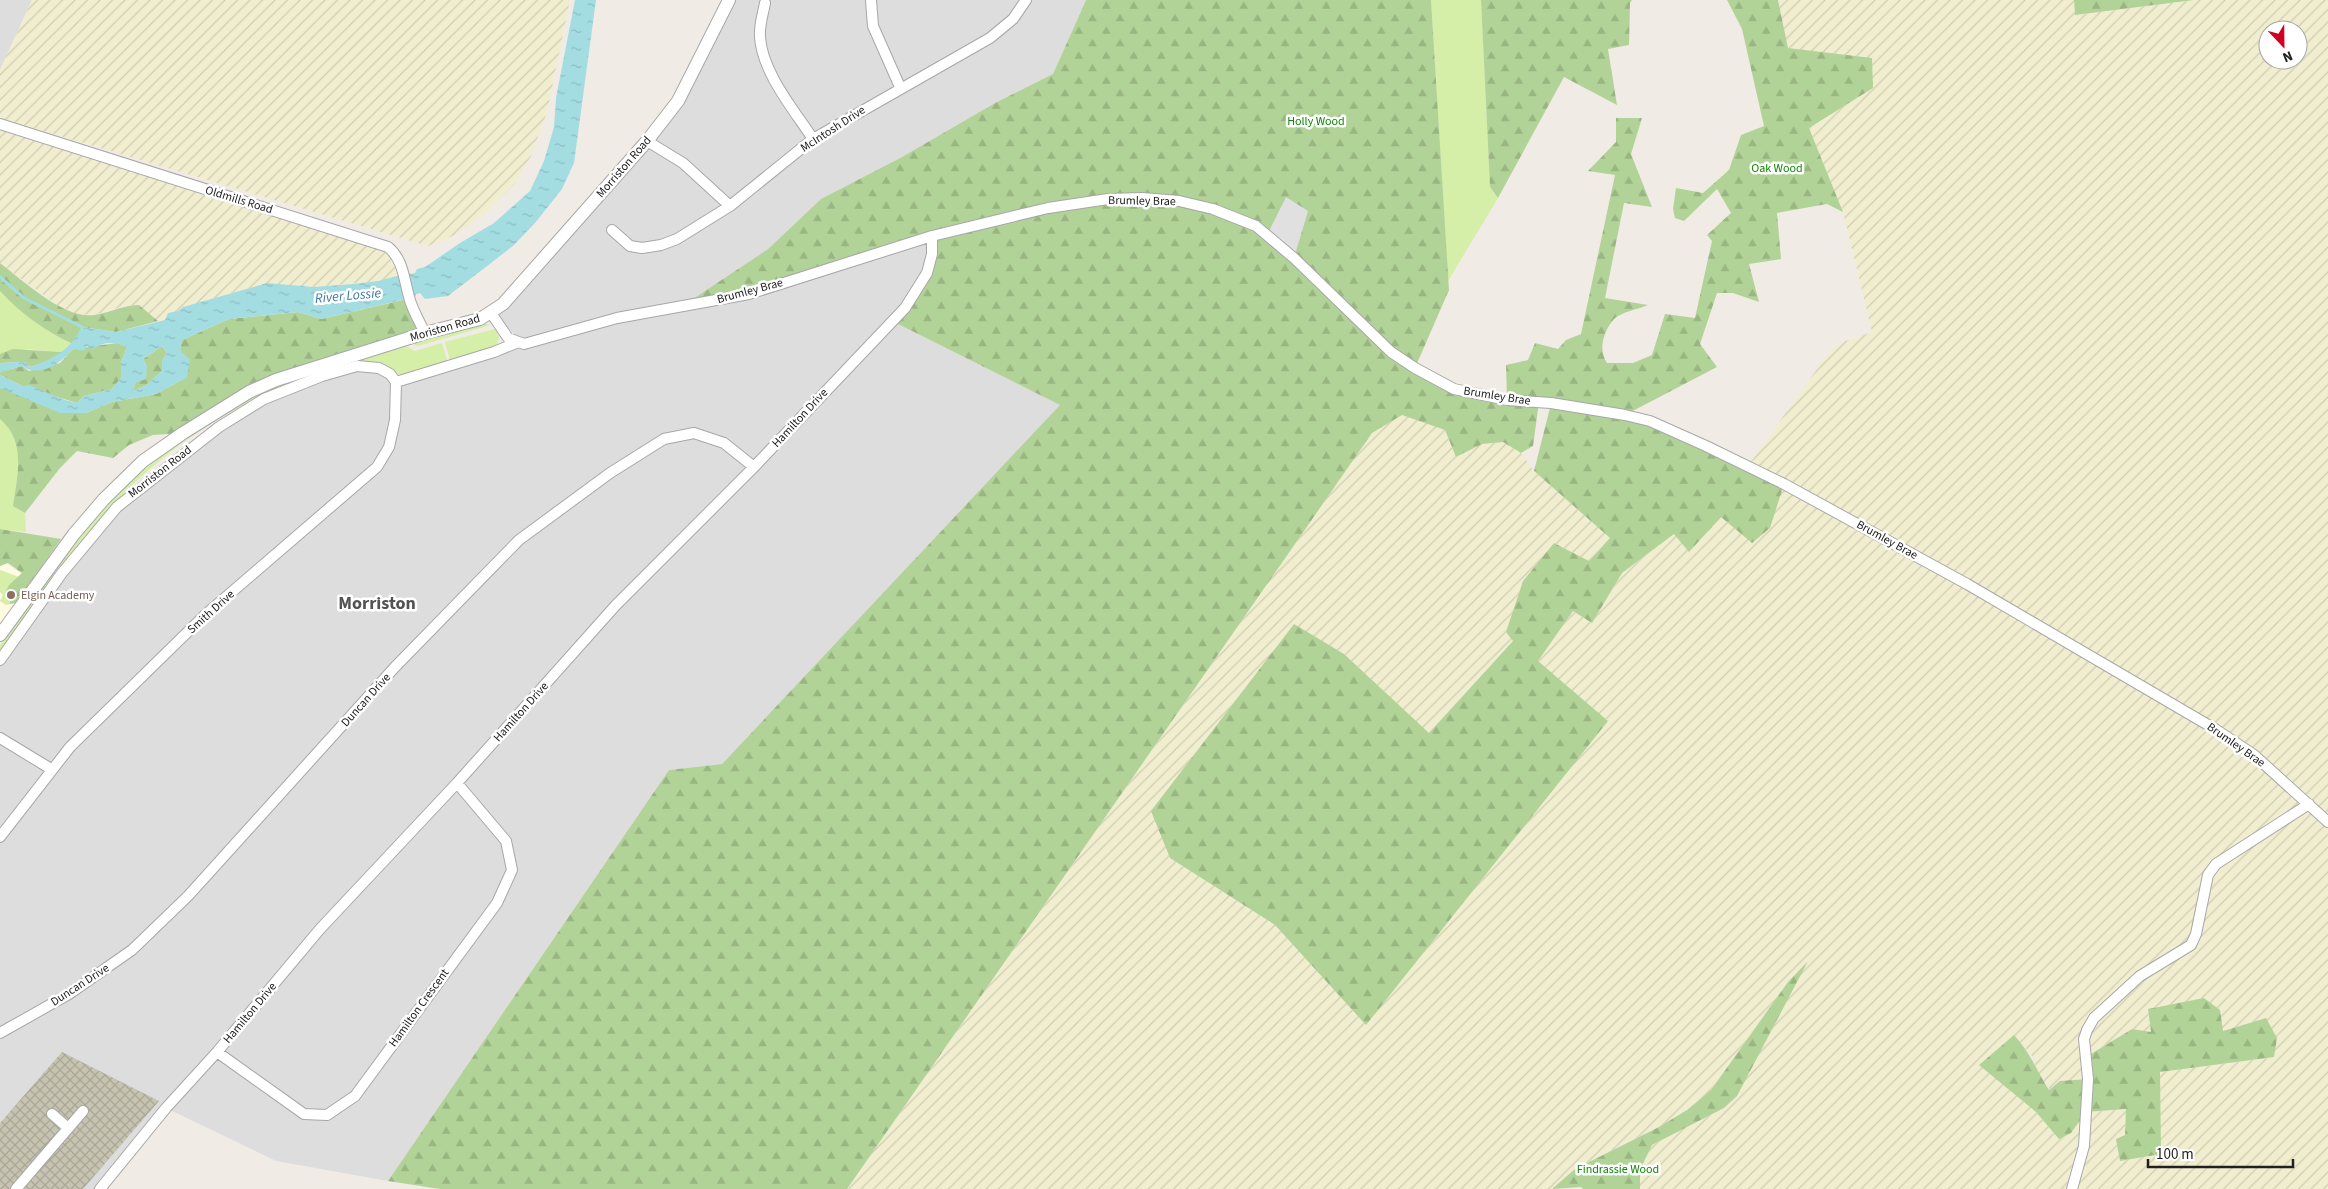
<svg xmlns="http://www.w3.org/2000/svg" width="2328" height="1189" viewBox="0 0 2328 1189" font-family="'Source Sans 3',sans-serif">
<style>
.residential{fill:#dedddd}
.education{fill:#fffae0}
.construction{fill:url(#construction-cross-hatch)}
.farmland{fill:url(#farmland-furrows);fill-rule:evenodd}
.grass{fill:#d5eea8}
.forest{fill:url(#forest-firs)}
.parking{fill:#e0e0e0}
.water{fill:url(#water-ripples);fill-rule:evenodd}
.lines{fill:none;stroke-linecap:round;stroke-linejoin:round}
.stream{stroke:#a3dde1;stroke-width:3}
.minor-casing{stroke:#a7a7a7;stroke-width:12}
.tertiary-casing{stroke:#a7a7a7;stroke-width:14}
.minor{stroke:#fff;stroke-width:10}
.tertiary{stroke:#fff;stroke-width:12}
.education-dot{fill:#8d6e63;stroke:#fff;stroke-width:2}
.labels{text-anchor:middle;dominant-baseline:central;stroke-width:5;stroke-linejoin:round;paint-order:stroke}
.park-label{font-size:12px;fill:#0e8704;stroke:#fff}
.street-label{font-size:12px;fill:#202020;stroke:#fff}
.education-label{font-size:12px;fill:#785e54;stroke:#fff;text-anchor:start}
.water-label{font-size:14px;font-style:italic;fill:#3d7c9e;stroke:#fff}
.district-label{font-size:18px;font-weight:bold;fill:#535353;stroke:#fff}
</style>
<defs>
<pattern id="construction-cross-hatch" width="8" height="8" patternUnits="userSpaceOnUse" patternTransform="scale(1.25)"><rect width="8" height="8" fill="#c6c3b0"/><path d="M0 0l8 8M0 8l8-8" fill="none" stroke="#aaa797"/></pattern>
<pattern id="farmland-furrows" width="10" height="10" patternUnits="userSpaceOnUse" patternTransform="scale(1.25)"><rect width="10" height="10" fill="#f1eed0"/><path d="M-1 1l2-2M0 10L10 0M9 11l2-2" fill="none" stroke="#ceccb2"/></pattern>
<pattern id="forest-firs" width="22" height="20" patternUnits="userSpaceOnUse" patternTransform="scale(1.25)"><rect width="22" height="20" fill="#b2d397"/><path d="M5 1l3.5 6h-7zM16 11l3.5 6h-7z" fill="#99b582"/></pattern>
<pattern id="water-ripples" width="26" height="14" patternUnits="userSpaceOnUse" patternTransform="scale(1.25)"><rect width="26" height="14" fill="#a3dde1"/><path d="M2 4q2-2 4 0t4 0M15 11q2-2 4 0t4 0" fill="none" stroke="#8cbdc1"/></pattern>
</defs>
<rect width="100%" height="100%" fill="#f1ebe5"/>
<path class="residential" d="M0,0H32L0,70Z
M729,0H1086L1053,74L995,103L902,157L821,199L768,249L683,306L932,236L927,273L892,321L1061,405L722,764L669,770L388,1181L276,1161L166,1108L100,1189H0V660L117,507L264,399L322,376L379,368L396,382L606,322L531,338H519L491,313L678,101Z"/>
<path class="education" d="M0,559L32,581L0,626Z"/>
<path class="construction" d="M62,1052L159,1101L83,1189H0V1123Z"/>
<path class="farmland" d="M32,0H570L547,112L531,156L515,184L483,215L455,235L428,246L0,118V70Z
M1778,0H2074L2075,15L2194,0H2328V1189H1640V1170L1652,1145L1724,1108L1806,963L1788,982L1711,1090L1687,1110L1659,1127L1575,1169L1552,1189H847L1372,433L1402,414L1445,430L1456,457L1482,444L1503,442L1521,453L1534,471L1610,538L1589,561L1554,543L1513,641L1428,734L1344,654L1170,858L1275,925L1366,1024L1607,721L1537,661L1573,611L1592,623L1622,573L1674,534L1748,466L1834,345L1872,332L1843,212L1809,128L1872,88L1788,48ZM2268,30H2298V60H2268ZM2148,1009L2223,1031L2266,1018L2274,1057L2160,1072V1154L2120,1161L2125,1135L2126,1109L2086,1112L2059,1139L2036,1112L2014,1035L2032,1056L2037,1070L2050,1090L2088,1079L2086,1057L2132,1029L2151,1032Z
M0,130L381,249L392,259L399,276L378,281L314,287L267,283L183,307L165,320L158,321L139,305H129L93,315L78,314L60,307L0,263Z"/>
<path class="grass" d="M1431,0H1481L1490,187L1498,198L1448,281Z
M0,291C21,314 45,331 73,344L62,352L28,349L0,354Z
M482,323L491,325L418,346L409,343Z
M495,329L499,337L497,346L451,364L445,342Z
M442,343L448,364L403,376L380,364L368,361L357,362L257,398L220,418H217V415L284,381L404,345L415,351Z
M0,419C27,441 17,476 13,506L25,513L26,532L0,529Z
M208,423L207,426C149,463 103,511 62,566H59L84,529L124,486L150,462Z
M0,570L19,577L9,585L10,604L6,605L0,601L3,595L0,592Z
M50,575H53V578L0,653V645Z"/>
<path class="forest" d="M1086,0H1431L1449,290L1415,368L1454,389L1507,399L1506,365L1528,360L1535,343L1558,349L1566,340L1581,334L1615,175L1588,171L1616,142V118H1642L1631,154L1652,207L1624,203L1605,298L1648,305C1639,309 1621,312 1614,319C1603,332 1598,350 1607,363H1633L1652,355L1665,314L1695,318L1712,241L1707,235L1731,213L1717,189L1684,221L1675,218L1673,209L1676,188L1703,193L1729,170L1741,135L1764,126L1742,29L1727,0H1778L1788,48L1872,58L1873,88L1809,128L1843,212L1827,204L1777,213L1781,259L1749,264L1759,302L1733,293H1717L1700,344L1717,367L1625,415L1650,421L1784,484L1770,528L1752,543L1721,517L1689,552L1674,534L1622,573L1592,623L1573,611L1538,661L1608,721L1366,1025L1275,925L1170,858L1151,811L1294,624L1344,654L1429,733L1513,641L1506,632L1523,581L1554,543L1589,561L1610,538L1534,471L1551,404L1539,402L1533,446L1521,453L1503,442L1482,444L1456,457L1445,430L1402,415L1372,433L847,1189H440L388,1181L669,770L722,764L1060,405L892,321L927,273L932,236L749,294L681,307L768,249L821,199L902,157L995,103L1053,74Z
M1481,0H1632L1630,3L1629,45L1608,49L1617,105L1564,77L1498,198L1490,187Z
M2074,0H2194L2075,15Z
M0,263C24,281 63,319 94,315C110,313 123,305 139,305L158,321L116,332L82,327L73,344C45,331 21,314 0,291Z
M403,300L410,304L425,333L276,380L183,433L153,435L129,445L113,458L77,451L60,468L25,513L13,506C17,476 27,442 0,419V388L86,413L112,402L156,394L187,377L180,350L182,340L229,319L298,312L321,319Z
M117,343L127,347L121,363V378L112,389L84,396L77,403L22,386L0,375V372L22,366L29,371L60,363L73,349Z
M162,346L167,353L162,361V371L145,386L133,391L135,383L147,367L143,359Z
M13,349L62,352L55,358L31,367L24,362L0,363V354Z
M0,529L61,539L16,603L10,604V598L6,591L9,585L22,573L8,563L0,566Z
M1808,961L1737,1096L1724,1108L1652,1145L1640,1170V1189H1583L1581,1187L1552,1189L1575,1169L1659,1127L1687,1110L1711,1090L1788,982Z
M2204,998L2220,1010L2223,1031L2266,1018L2277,1038L2274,1057L2160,1072L2161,1154L2120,1161L2116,1139L2125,1135L2126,1109L2086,1112L2071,1133L2059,1139L2036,1112L1979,1065L2014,1035C2030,1052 2037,1071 2049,1090L2060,1081L2088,1079L2086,1057L2132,1029L2151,1032L2148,1009Z"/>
<path class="parking" d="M1286,197L1308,211L1294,258L1267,235Z"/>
<path class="water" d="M575,0H596L574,163L562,189L535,223L514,245L491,263L448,296L425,299L420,293L416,294L415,297L321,319L298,312L229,319L182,340L180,350L190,360L187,377L156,394L112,402L86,413H60L0,388V375L22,386L29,385L65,400L77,403L84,396L112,389L121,378V363L127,347C115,342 104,341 93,349L87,346L84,351L73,349C60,363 41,379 22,366L0,372V363L24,362L31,367C56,357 69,351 82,327L116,332L165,320L168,313L178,311L183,307L267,283L314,287L353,284L378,281L408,273L411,274L415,273L417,269L425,267L460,243L494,223L530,191L544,161L554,127L556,98ZM162,346L167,353L162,361V371L145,386L133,391L135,383L146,379L147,367L143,359Z"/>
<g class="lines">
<path class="stream" d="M0,277L24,298L82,327"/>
<defs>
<path id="minor" d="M871,0L873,26L900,87
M765,3C763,14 759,26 760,37C762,72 794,110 813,139
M0,124L388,247C403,259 404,279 409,297C412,309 419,321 425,333
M647,141L683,163L730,206
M612,230L630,246L642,248L661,245L677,239L730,206L813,139L990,38L1013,19L1026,0
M491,313L508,338L524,344L617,318L749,294L932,236L1048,208L1108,199L1142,198L1179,201L1213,209L1256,226L1294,258L1391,352L1415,368L1454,389L1507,400L1551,403L1625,415L1650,421L1706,446L1784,484L1967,584L2215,729L2254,755L2328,822
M396,382L494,352L516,343
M0,660L62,573L117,507L219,427L264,399L322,376L357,366L379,368L390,374L396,382
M0,738L51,769
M0,837L70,747L205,615L377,467L389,447L395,420L396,382
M0,1033L69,994L132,950L188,896L394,668L519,540L610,473L664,439L694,433L724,443L754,467
M217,1052L304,1114L327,1115L355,1096L497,903L512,870L506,841L457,783
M52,1114L68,1128
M16,1189L83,1111
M100,1189L166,1108L217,1052L320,929L457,783L616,605L754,467L905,308L927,273L932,254V236
M2072,1189L2084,1146L2088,1079L2084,1039L2087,1030L2094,1018L2140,976L2191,945L2196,934L2208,875L2216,864L2309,804"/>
<path id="tertiary" d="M0,635L74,534L104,499L143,461L183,433L249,392L276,380L425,333L480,319L503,304L647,141L678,101L729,0"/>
</defs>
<use href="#minor" class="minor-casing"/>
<use href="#tertiary" class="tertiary-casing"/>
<use href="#minor" class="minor"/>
<use href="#tertiary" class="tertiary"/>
</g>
<circle class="education-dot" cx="11" cy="595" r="5"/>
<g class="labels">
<g class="park-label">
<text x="1316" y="121">Holly Wood</text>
<text x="1777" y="168">Oak Wood</text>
<text x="1618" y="1169">Findrassie Wood</text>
</g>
<g class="street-label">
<text transform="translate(833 129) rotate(-33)">McIntosh Drive</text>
<text transform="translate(624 167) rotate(-49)">Morriston Road</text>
<text transform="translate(239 200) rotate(17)">Oldmills Road</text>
<text transform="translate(1142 201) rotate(1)">Brumley Brae</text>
<text transform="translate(750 291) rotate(-15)">Brumley Brae</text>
<text transform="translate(445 328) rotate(-16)">Moriston Road</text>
<text transform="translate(1497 396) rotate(9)">Brumley Brae</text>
<text transform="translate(800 418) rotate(-47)">Hamilton Drive</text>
<text transform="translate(160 472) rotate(-38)">Morriston Road</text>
<text transform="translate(1887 540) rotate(29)">Brumley Brae</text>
<text transform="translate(211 612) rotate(-42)">Smith Drive</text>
<text transform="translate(366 700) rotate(-48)">Duncan Drive</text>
<text transform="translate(521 712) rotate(-48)">Hamilton Drive</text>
<text transform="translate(2236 745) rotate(35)">Brumley Brae</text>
<text transform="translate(80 985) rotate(-33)">Duncan Drive</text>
<text transform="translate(419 1008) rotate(-54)">Hamilton Crescent</text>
<text transform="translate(250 1013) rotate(-50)">Hamilton Drive</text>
</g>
<g class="education-label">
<text x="21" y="595">Elgin Academy</text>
</g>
<g class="water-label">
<text transform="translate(348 296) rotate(-5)">River Lossie</text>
</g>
<g class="district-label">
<text x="377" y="603">Morriston</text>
</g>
</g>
<g transform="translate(2283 45) rotate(158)"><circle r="24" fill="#ffffff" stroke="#a6a6a6"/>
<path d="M0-4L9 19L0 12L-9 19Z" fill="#cf0020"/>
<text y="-8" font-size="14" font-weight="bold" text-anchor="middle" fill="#202020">N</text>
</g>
<path d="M2148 1159v8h145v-8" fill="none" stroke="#202020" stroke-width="2.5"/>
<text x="2156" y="1159" font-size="15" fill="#202020" stroke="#ffffff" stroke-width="4" paint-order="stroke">100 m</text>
</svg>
